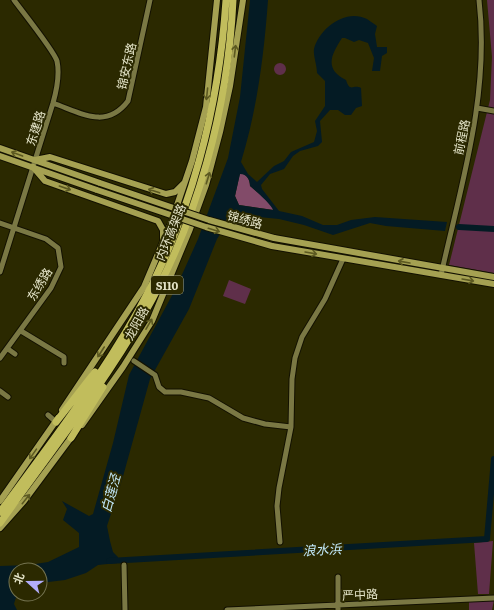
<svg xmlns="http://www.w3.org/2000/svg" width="494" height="610" viewBox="0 0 494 610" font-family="Literata,'Noto Sans SC',serif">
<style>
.green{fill:#5f2f4a}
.forest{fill:#824b69}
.water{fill:#041b24;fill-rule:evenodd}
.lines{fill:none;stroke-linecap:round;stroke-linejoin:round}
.river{stroke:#041b24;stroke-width:6}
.minor-casing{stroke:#131100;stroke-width:7}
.major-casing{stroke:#131100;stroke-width:8}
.highway-casing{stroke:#131100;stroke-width:9}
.minor{stroke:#7a7844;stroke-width:5}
.major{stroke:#a5a152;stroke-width:6}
.highway{stroke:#c1bd5c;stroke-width:7}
.major-bridge-casing{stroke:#131100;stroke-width:8;stroke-linecap:butt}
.major-bridge{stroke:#a5a152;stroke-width:6}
.oneway{stroke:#5c5921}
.labels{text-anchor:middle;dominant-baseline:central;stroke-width:4;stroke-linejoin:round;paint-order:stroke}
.shield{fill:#2b2900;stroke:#acac8c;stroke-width:1}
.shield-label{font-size:11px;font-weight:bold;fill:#e4e4c8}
.street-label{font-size:12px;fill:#e4e4c8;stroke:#2b2900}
.water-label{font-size:13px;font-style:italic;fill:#c1e8f9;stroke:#2b2900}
</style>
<rect width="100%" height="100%" fill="#2b2900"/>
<path class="green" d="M487,0H494V273L449,265L490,100L492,57Z
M274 69a6 6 0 1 1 12 0a6 6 0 1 1-12 0Z
M229,280L251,289L245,304L223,296Z
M493,541L489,594H478L474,543Z
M494,600L492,610H469V601Z"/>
<path class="forest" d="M240,173C247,174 250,180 250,186C256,191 272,204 274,210L239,205L235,196Z"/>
<path class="water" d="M250,0H268C264,55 257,110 241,162L248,174L257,182L274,166L284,161L291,152L314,142L317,131L315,121L325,106V81L317,73C317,65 313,55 314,49C319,29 345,8 367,19C370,21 374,24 377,26L375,34L377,47H387V53L382,56L380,71H372L374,58L368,43L359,40L354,42L345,38H342C331,55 324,69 346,80C350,93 353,84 361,88L362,106L356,108L351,115H345L338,110H330L320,121L322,142L318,146L300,151L293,156L284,169L270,174L261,185L262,189L279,211L302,216L323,225H337L351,220L375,217L447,222L445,231L386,226L370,223L333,235L304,225L279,219L240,215L231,217L217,239L189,309L150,379L122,480L107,526L110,541L113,552L118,557L117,563L98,565L86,573L65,580L40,583V570H16L17,594L14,604L17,610H0V566L29,565L48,562L79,547V533L63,520L67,509L62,501L89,516L93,514L113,443L129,375L176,288L198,239L228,158L240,97ZM240,174C247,174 250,180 250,186C256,191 272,205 273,210L239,205L235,196Z"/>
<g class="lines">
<path class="river" d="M459,227L494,229
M109,561L487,539L494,459"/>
<defs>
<path id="minor" d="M53,103C81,113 106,130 128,101L150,0
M477,108L494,111
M0,223L46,239L58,248L61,267L51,288L0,358
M0,272L53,103C57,89 60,75 57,61C54,51 22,11 14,0
M441,275C461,185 490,94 479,0
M21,331L64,357V363
M8,349L15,354
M134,361L155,375L159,387L165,392H181L209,398L243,418L265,424L291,427
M0,391L8,397
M48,415L56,422
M280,542L277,506L279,488L291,427L292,379L295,358L302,337L325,299L343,259
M124,565L125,610
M338,577V610
M227,610L494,598"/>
<path id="major" d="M0,148L100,183
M0,156L97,190
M35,160L50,157L166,194L175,192L183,184
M33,167L45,181L158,221L163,230V240
M274,238L494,277
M272,246L494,284
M62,410L144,287L171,223L192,161L206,107L217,0
M82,425L123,367L152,321L190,229L206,185L220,132L230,86L243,0
M0,501L58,418
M0,528L24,501L73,435"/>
<path id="highway" d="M56,422L95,372
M71,438L103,387
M0,512C48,447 98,382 138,311C191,217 219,107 226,0
M0,523C49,454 102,387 144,314C198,220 228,108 233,0"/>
</defs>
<use href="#minor" class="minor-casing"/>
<use href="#major" class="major-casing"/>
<use href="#highway" class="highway-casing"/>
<use href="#minor" class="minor"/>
<use href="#major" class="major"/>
<use href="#highway" class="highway"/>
<defs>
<path id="major-bridge" d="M100,183L209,220L274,238
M97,190L206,227L272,246"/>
</defs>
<use href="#major-bridge" class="major-bridge-casing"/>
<use href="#major-bridge" class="major-bridge"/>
</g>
<defs><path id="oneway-shaft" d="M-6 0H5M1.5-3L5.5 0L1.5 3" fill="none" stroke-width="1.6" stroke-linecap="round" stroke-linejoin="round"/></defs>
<g class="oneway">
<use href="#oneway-shaft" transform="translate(235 51) rotate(-83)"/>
<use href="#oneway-shaft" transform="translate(207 94) rotate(96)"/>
<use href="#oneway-shaft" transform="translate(17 154) rotate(-160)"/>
<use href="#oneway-shaft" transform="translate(208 178) rotate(-73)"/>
<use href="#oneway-shaft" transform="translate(65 188) rotate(19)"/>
<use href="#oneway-shaft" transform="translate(154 191) rotate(-162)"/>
<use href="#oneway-shaft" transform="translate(214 230) rotate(17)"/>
<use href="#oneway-shaft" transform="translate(311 253) rotate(10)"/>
<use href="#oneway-shaft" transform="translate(404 262) rotate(-170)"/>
<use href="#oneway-shaft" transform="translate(468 280) rotate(10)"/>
<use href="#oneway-shaft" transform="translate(149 324) rotate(-60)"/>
<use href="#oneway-shaft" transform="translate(101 352) rotate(123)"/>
<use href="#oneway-shaft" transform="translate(33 454) rotate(125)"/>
<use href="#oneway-shaft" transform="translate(26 499) rotate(-51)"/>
</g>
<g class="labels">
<rect class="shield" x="151" y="276" width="32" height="18" rx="3"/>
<g class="shield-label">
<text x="167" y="285">S110</text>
</g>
<g class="street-label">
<text transform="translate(126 66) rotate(-77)">锦安东路</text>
<text transform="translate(35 128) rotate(-72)">东建路</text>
<text transform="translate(461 137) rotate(-78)">前程路</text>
<text transform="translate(245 219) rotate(15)">锦绣路</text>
<text transform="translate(170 232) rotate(-68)">内环高架路</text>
<text transform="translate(39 284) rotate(-59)">东绣路</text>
<text transform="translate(136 323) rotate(-61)">龙阳路</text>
<text transform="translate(360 594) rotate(-3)">严中路</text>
</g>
<g class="water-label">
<text transform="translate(110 493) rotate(-75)">白莲泾</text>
<text transform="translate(322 549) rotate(-3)">浪水浜</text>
</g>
</g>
<g transform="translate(28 582) rotate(291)"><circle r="19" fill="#2b2900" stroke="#757450"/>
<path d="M0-3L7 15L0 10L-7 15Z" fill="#b2adf9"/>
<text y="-6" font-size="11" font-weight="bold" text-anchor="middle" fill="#e4e4c8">北</text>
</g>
</svg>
